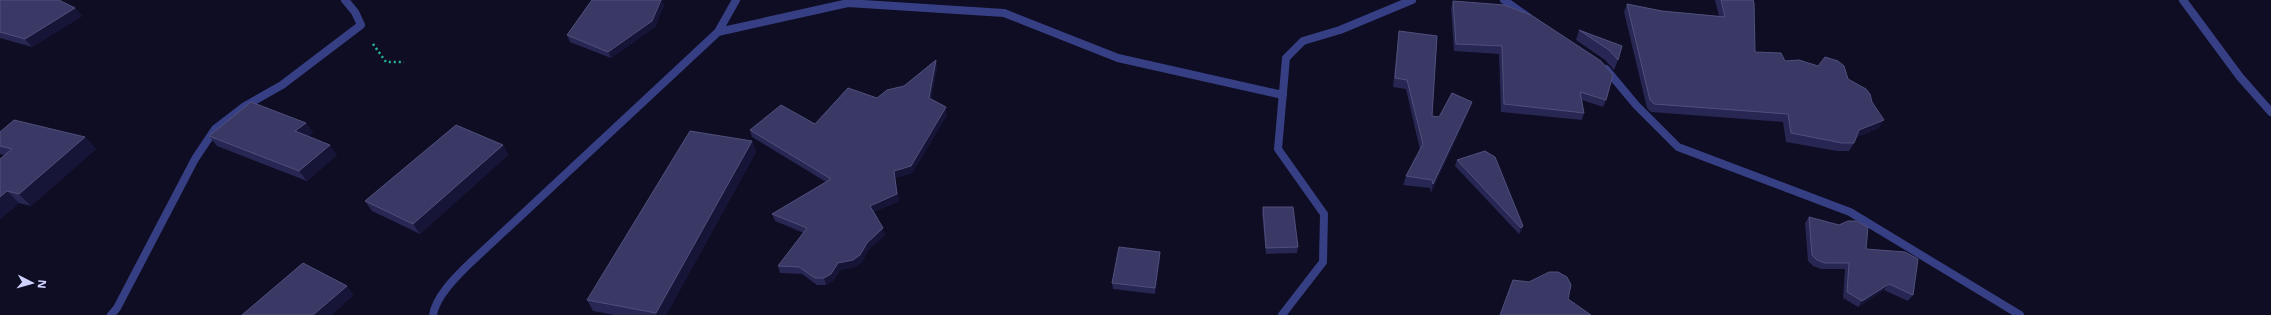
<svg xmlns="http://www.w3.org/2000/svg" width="2271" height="315" viewBox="0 0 2271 315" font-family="'Noto Sans',sans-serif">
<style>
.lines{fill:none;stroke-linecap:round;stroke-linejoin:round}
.path{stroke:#2bb89a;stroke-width:2.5;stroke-dasharray:2 3;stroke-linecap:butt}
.minor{stroke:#373f84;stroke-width:8}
.wall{fill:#282652}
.shaded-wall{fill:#161437}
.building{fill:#3a3865;stroke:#51507d}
</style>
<rect width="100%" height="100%" fill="#0e0d23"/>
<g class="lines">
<path class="path" d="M373,44L386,62H404"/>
<path class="minor" d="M1504,0L1528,17
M2183,0L2240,77L2271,112
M718,32L848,3L1004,13L1118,58L1283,95
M1606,69L1636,105L1678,147L1850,212L2020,315
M111,315L117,308L195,159L215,129L245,106L282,85L361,25L355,12L345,0
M433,315C436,296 456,277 469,264L718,32L736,0
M1282,315L1323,262L1324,214L1278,149L1286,58L1303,41L1340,30L1412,0"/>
</g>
<path class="wall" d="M0,0L75,8L82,16L32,47L0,38Z
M592,0H662L664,5L655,27L611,58L570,42L567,35Z
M1715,0H1753L1755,52L1848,79L1872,102L1879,128L1857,137L1854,143L1849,151H1837L1786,142L1783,122L1651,112L1647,108L1624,12L1627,4L1662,11L1719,16Z
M1453,1L1606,100L1603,107L1582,100L1584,113L1582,120L1501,112L1499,54L1454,51L1451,8Z
M1579,30L1622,46L1618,60L1614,70L1605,60L1576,40Z
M1399,31L1432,116L1439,117L1469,111L1431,193L1430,188L1403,185L1406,176L1420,150L1406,89L1393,87L1398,39Z
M936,60L937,67L931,100L947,115L912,173L895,178L899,201L874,212L885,235L868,250L862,262L855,267L840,270L833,281L826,285H817L802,274L780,273L778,266L804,233L775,221L772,214L826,182L752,137L750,130L815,124L904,86Z
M306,123L313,133L308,137L337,155L307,181L217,146L209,136Z
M0,132L85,137L96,149L31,206L19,203L0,219L4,155L0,154Z
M752,141L756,152L666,315H614L593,311L587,300Z
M503,145L508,155L420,234L372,211L365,201Z
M1457,160L1523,226L1521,232L1519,234L1455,166Z
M1263,207L1298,247L1297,253L1266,254L1262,213Z
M1809,217L1866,249L1913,295L1908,301L1884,290L1858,307L1843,298L1845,269H1821L1813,266L1808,261L1805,223Z
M1160,258L1155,294L1113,289L1112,283Z"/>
<path class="shaded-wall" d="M661,0H662L664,5L655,27L611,58L608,52Z
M75,8L82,16L32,47L25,39Z
M936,60L937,67L930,106L929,98Z
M1472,102L1469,111L1431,193L1433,184Z
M946,107L947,115L912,173L895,178L899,201L872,213L870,206L894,171Z
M1884,120L1879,128L1854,138L1859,130Z
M306,123L313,133L303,141L295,131Z
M85,137L96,149L31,206L19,194Z
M752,141L756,152L666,315H657L656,313Z
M330,145L337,155L307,181L299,171Z
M503,145L508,155L420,234L413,224Z
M7,191L19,203L0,219V197Z
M1523,226L1521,232L1519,234L1521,228Z
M883,228L885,235L868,250L862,262L855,267L840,270L833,281L826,285L824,278L838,263L867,243Z
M1160,252V258L1155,294V288Z
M1889,284L1884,290L1858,307L1862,301Z
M347,286L354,295L332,315H313Z"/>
<path class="building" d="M0,0H59L75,8L25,39L0,32Z
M592,0H661L652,21L608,52L567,35Z
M1721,0H1753L1754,3L1755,52L1781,53L1785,61L1799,60L1818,66L1825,57L1838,61L1844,66L1848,79L1866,89L1870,94L1872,102L1884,120L1859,130L1854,143H1842L1791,133L1788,114L1654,104L1650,100L1627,4L1662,11L1725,17Z
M1453,1L1504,5L1531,15L1601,61L1613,75L1606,100L1580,92L1584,113L1504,104L1502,46L1456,44Z
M1579,30L1622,46L1618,60L1609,50Z
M1399,31L1437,36L1432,116L1439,117L1452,93L1472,102L1433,184L1432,180L1406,176L1423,144L1407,80L1395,78Z
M936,60L929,98L946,107L911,166L894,171L897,194L870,206L883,228L867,243L860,255L853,260L838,263L831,274L824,278H815L799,267L778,266L807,228L772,214L831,179L750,130L781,105L815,124L848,88L877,98L887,90L904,86Z
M251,102L306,123L295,131L330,145L299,171L209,136Z
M14,120L85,137L19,194L7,191L0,197V159L12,149L0,146V132Z
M456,125L503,145L413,224L365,201Z
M690,131L752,141L656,313L587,300Z
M1485,151L1495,157L1523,226L1521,228L1457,160Z
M1263,207H1293L1298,247L1266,248Z
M1809,217L1839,225L1848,221H1856L1868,227L1866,249L1905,252L1918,259L1913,295L1889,284L1862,301L1847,292L1849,263H1825L1817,260L1812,255Z
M1119,247L1160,252L1155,288L1112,283Z
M303,263L347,286L313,315H242Z
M1549,272H1558L1567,277L1571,285L1568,299L1591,315H1500L1513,280L1529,282Z"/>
<g transform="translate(32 283) rotate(96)" stroke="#0e0d23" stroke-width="3" paint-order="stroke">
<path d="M0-3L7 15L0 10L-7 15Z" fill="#d0d1ff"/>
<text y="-6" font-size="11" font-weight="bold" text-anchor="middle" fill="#d0d1ff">N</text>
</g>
</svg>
